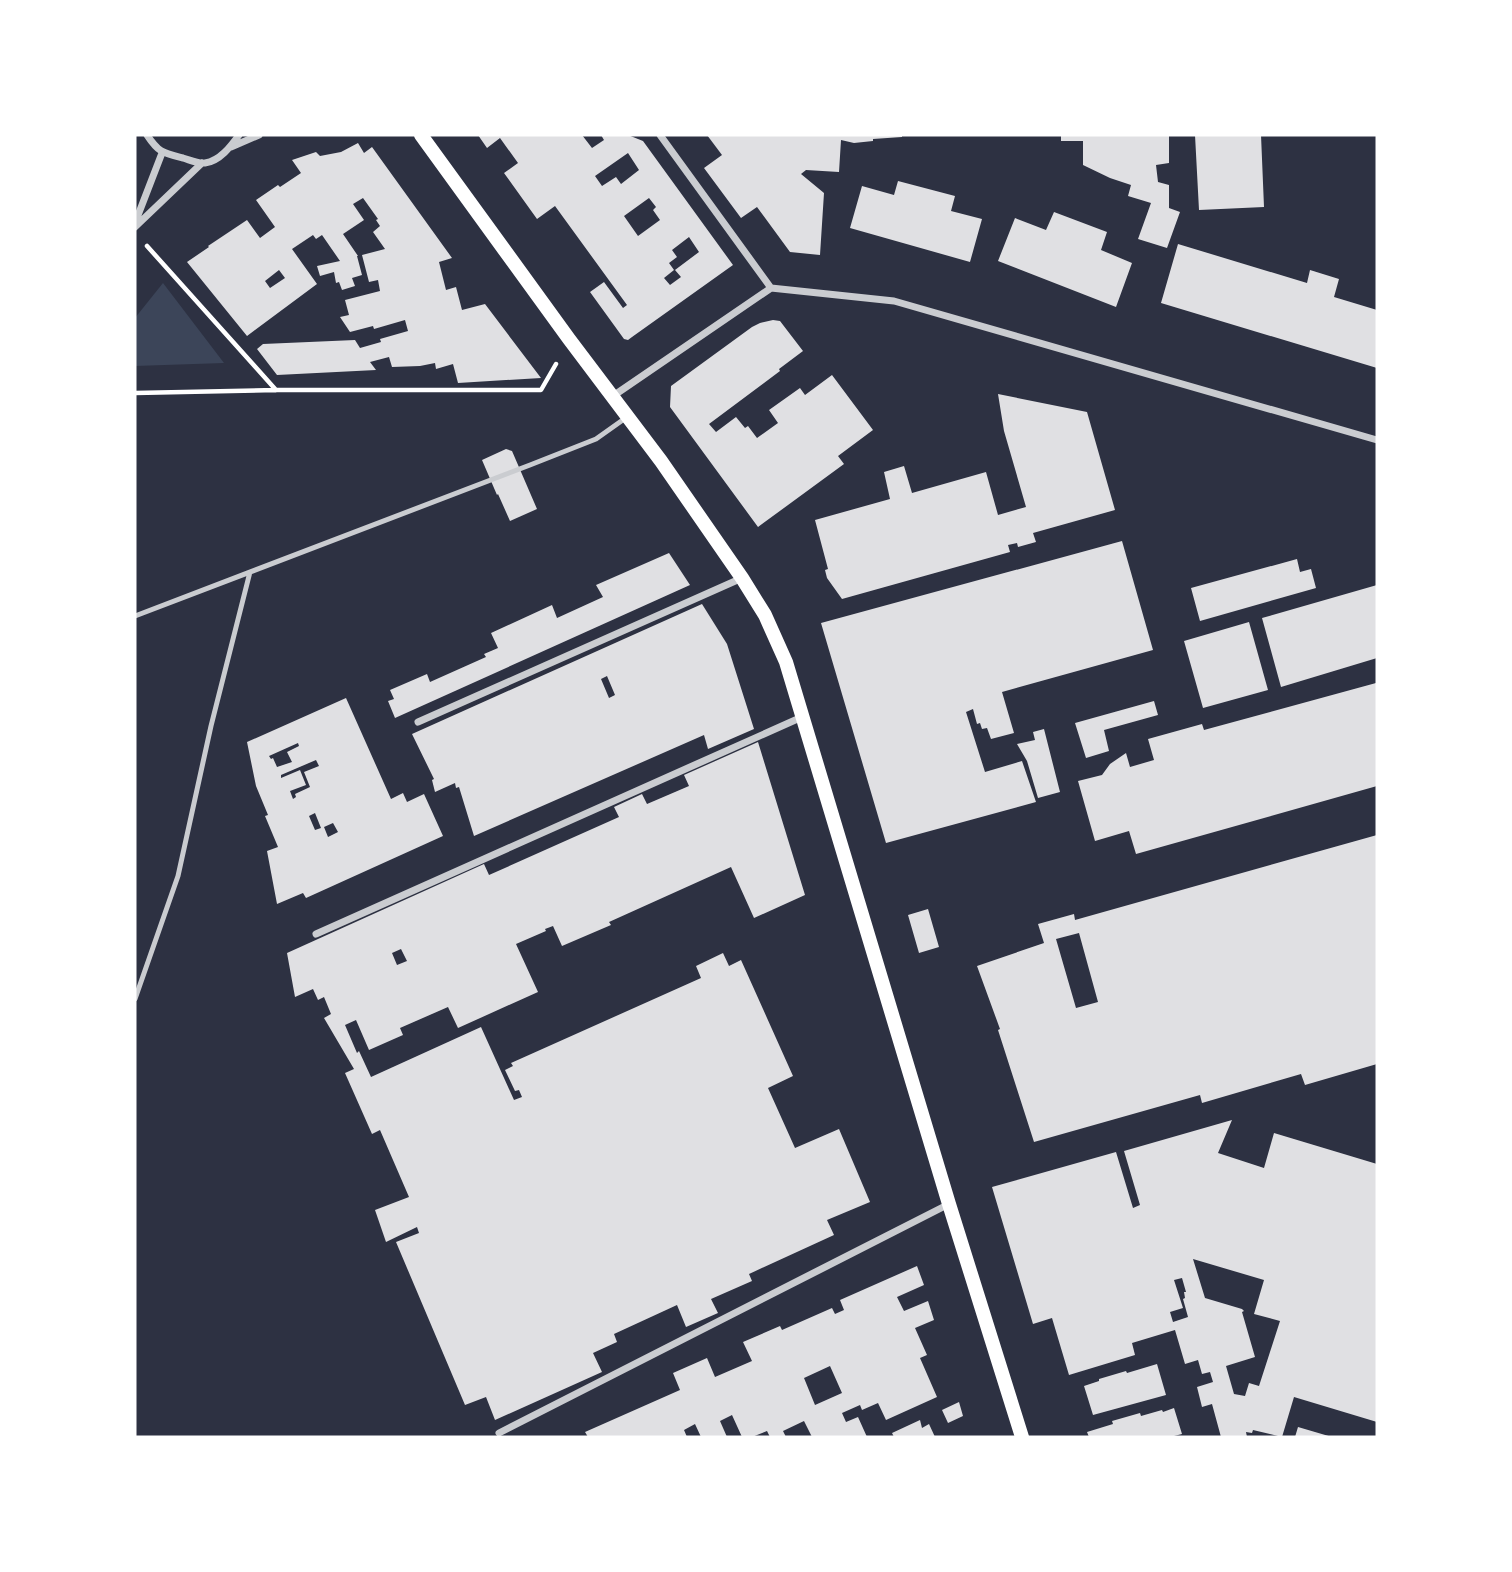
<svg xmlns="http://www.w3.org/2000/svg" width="1512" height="1572" viewBox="0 0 1512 1572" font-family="Lato,sans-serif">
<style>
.green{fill:#3c4559}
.building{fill:#e0e0e3;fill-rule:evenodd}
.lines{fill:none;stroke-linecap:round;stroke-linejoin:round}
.path{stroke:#fff;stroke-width:4.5}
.service{stroke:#caccd0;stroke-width:5}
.minor{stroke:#caccd0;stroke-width:7}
.secondary{stroke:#fff;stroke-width:14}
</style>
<rect width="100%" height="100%" fill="#2d3142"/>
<path class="green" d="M163,283L224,363L135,366V318Z"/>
<path class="building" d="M478,135H582L592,148L604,140L601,135H628L643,141L733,265L632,337L628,340L624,339L590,292L604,282L623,308L627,305L555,206L537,219L504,173L518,163L500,138L487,148ZM628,153L639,170L621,184L616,177L602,186L595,176ZM649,198L656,207L653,210L660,220L638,236L624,216ZM689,237L699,252L675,270L681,277L670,285L664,278L674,270L669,263L677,257L672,250Z
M707,135H821L824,136V135H902V137L873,139V141L854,143L841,140L839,172L806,170L801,174L824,193L820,255L790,252L757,207L741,218L704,168L722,155Z
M1061,135H1169V163L1156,165L1158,182L1169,185V208L1180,212L1167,248L1138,239L1151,203L1128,196L1131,185L1110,178L1083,165V141H1061Z
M1195,135H1261L1264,207L1199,210Z
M358,143L364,153L372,147L452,258L439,262L446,290L456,287L462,310L485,304L541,378L458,383L453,364L436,369L435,363L420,366L392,367L389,357L370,362L376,370L277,375L257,349L263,344L355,340L360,348L381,342L380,339L408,331L405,320L374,329L373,326L350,332L340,317L349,315L345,300L380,291L378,280L369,282L362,255L385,249L373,232L380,226L376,220L378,219L363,198L353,204L364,220L343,234L358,256H357L362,275L352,278L355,286L342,290L339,282L336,283L334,272L320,276L317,266L340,261L322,235L316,239L313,235L292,249L317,284L247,336L187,262L209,247L208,246L247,220L260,238L275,227L256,200L278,185L280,187L301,173L292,160L316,152L320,156L341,152ZM279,270L285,278L270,288L265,281Z
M898,181L955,196L951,211L982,219L970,262L850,228L862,186L894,195Z
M1054,212L1107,232L1101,250L1132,263L1116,307L998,261L1015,218L1046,230Z
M1178,244L1307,283L1310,270L1339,279L1334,297L1377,310V368L1161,303Z
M773,320L780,321L803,351L779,369L780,371L709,424L716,432L736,417L745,428L748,426L757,438L778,423L769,410L800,388L805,395L832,375L873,430L838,456L844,464L758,527L670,407L671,386L752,327L760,323Z
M998,394L1087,412L1115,510L1033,533L1036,542L1018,547L1017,543L1008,545L1010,552L842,599L827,578L825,570L828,569L815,520L890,499L884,472L904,466L912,493L986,472L998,515L1026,507L1004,431Z
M506,449L512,451L537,509L510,521L498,494L497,495L482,460Z
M1122,541L1153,650L1002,692L1014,733L991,739L987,728L982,729L980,723L977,724L973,709L966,712L985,772L1022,761L1036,802L886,843L821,623Z
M669,553L690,585L395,718L388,701L394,699L390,690L427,674L430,682L486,657L484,654L498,648L491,633L552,605L557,618L603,597L596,585Z
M1297,559L1300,572L1311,569L1316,588L1200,621L1191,588Z
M1377,585V658L1281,687L1262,618Z
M702,604L727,644L754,729L708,749L704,735L474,836L459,787L456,788L455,783L435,792L432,780L434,779L412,734ZM607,676L615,695L609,698L601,679Z
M1249,622L1268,690L1203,708L1184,641Z
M1376,683L1377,786L1136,854L1129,831L1095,841L1078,781L1102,775L1110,764L1126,753L1130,767L1154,760L1148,739L1202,724L1204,730Z
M346,698L391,799L403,793L407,802L424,794L443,836L306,898L303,893L277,904L267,851L278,847L265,816L268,815L256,786L247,742ZM298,743L299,746L287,752L292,762L277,767L273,758L271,759L269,756ZM316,760L319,766L304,772L310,787L295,794L296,797L293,799L290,791L306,785L300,770L281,778V775ZM315,813L321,828L315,830L309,816ZM333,823L338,832L328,837L324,827Z
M1154,701L1158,715L1104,730L1109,751L1086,758L1075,723Z
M1044,729L1060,792L1038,798L1027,761L1017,744L1035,740L1033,732Z
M758,742L805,895L754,918L731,867L609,922L611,925L562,946L553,926L545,929L546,931L516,944L538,992L458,1028L448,1007L400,1028L403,1035L369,1050L356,1020L345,1025L357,1053L359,1051L371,1077L481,1027L514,1100L522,1097L519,1090L515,1091L505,1070L513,1066L511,1063L701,978L696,966L723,953L729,966L741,960L793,1076L768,1088L795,1148L839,1129L870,1202L827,1220L834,1235L749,1274L752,1281L711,1299L718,1313L686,1327L677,1305L614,1334L617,1342L593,1353L602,1372L495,1420L486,1397L465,1405L396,1242L419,1233L417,1227L386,1242L375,1210L409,1197L380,1130L372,1134L345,1073L354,1069L324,1018L331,1014L324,997L318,1000L313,989L295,997L287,953L484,864L489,875L619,817L614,807L642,794L647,804L689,786L684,775ZM401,949L407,961L397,965L392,953Z
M1377,835V1064L1305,1085L1301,1074L1202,1103L1200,1095L1034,1142L998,1030L1000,1029L977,966L1044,943L1038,924L1074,914L1075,920ZM1079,933L1098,1002L1076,1008L1056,939Z
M928,909L939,947L919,953L908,915Z
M1232,1120L1218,1153L1264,1168L1274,1133L1377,1164V1422L1294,1397L1282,1437L1253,1430L1252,1433L1246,1432L1247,1437H1221L1212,1404L1202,1407L1197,1387L1213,1382L1210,1372L1202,1374L1198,1360L1185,1364L1175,1330L1132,1343L1135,1355L1069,1375L1052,1318L1033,1324L992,1187L1116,1152L1133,1208L1140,1205L1124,1151ZM1193,1259L1264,1280L1254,1314L1280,1321L1259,1386L1249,1383L1245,1396L1234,1394L1226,1366L1255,1357L1242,1312L1244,1311L1242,1309L1205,1298ZM1182,1278L1186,1292H1184L1185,1298L1183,1299L1188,1317L1173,1322L1170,1312L1183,1308L1174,1280Z
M917,1266L924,1285L897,1297L904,1311L928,1301L934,1320L915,1328L927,1355L920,1358L937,1397L886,1420L878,1403L862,1410L860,1405L842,1413L846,1422L858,1417L867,1437H812L804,1421L783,1431L786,1437H770L767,1431L752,1437H742L732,1415L720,1421L727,1437H701L695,1424L684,1430L687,1437H588L585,1432L680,1390L673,1373L707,1358L715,1377L752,1361L743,1342L780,1326L782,1330L832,1308L835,1314L844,1310L840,1300ZM830,1366L842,1393L815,1405L804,1378Z
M1157,1364L1166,1395L1093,1415L1084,1386L1099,1381V1379L1126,1371L1127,1373Z
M959,1402L963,1416L948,1423L942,1410Z
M1174,1408L1182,1434L1170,1437H1089L1087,1432L1113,1424L1112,1421L1140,1413L1141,1416L1162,1410L1163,1412Z
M920,1420L922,1428L929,1424L935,1437H894L892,1433Z
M1298,1427L1332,1437H1295Z"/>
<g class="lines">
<path class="path" d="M147,246L276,390
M135,393L276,390H541L556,364"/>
<path class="service" d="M135,616L530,465L596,439L627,417
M135,999L178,876L211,726L250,572"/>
<path class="minor" d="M147,135C159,153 163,153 183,158C190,160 198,164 205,163C220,161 231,146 239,135
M660,135L771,288
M231,147L259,135
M135,223L162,153
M135,227L202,163
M613,396L771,288L894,301L1377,440
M418,722L742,578
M316,934L802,717
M499,1433L949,1204"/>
<path class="secondary" d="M421,135L569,339L661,461L742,578L765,615L786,662L949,1204L1022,1437"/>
</g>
<rect width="1512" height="1572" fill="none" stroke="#ffffff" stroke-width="273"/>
</svg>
